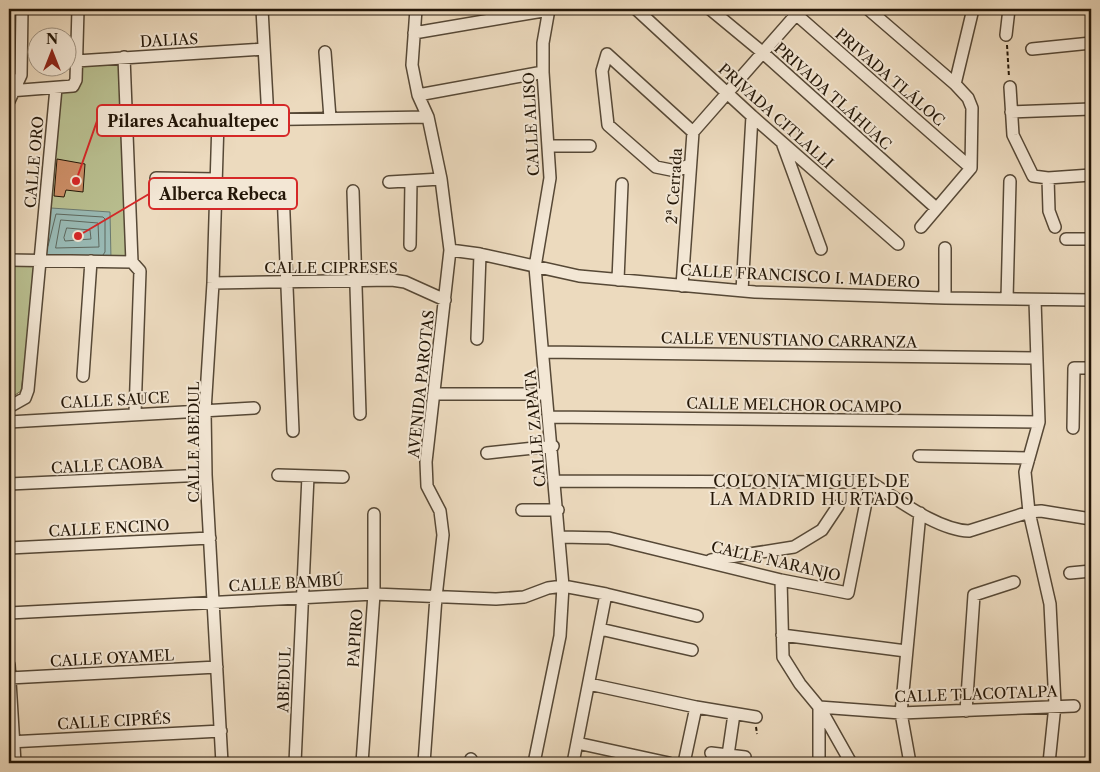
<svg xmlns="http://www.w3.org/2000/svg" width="1100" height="772" viewBox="0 0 1100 772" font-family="'Libre Caslon Text',serif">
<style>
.green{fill:#b9bf90;stroke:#6e6b4c}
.water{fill:#99bab5;stroke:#6a7970}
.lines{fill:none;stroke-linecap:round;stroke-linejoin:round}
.shore{stroke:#5e685e;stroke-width:1}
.building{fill:#cc8e67;stroke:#241708}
.minor-casing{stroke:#564836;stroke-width:14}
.path{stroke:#241708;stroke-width:2;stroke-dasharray:4 2.5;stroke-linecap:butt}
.minor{stroke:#f3e7d5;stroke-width:11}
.labels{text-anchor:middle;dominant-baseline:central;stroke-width:4;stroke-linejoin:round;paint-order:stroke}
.street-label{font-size:15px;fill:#241708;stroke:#f3e7d5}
.neighbourhood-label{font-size:16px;letter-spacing:1px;fill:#241708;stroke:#f3e7d5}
.leader{fill:none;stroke:#d62828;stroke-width:2}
.callout-dot{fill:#d62828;stroke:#f3e7d5;stroke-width:2}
.callout{fill:#f3e7d5;stroke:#d62828;stroke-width:2}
.callout-label{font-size:16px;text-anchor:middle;font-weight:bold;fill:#241708}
</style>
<rect width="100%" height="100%" fill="#ecdabe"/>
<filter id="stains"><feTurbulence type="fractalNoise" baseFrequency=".004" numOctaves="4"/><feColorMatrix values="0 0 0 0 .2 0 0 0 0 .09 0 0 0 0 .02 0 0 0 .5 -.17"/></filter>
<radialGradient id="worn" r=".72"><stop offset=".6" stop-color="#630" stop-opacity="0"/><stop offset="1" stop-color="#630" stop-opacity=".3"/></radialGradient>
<path class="green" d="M76,61H120L129,258L40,260L56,88H68Z
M9,262L38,263L21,391L9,399Z"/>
<path class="water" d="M51,208L110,212L111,260H40Z"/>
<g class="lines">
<path class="shore" d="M61,220L98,223L99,247L56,248Z
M67,228L90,230L91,239L65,241L64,238Z
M48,246L56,214L103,217L105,219V252L103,255"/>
</g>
<path class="building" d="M57,159L85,164L83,192L66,190L64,197L54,196Z"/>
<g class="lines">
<defs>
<path id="minor" d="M262,9L268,119
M416,9L412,65L418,95L428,117L441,179L450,250L426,462L427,486L440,511L443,535L436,597L424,763
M636,9L752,116L898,244
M710,9L762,52L936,208
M790,9L971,168
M868,9L955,84L968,98L972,108L971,168L921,227
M414,33L549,10
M1006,35L1009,9
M1032,49L1091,43
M325,52L330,118
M124,57L132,262
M76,61L264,49
M955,84L973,9
M1010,87L1013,135L1033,176L1048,178L1091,175
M9,91L73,86L76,80L78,9
M418,95L543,72
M9,101L21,75L22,9
M1011,112L1091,109
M177,121L428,117
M218,121L213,283L205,411L206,475L222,763
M783,145L821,249
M549,146H590
M689,165L676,171L656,167L608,125L602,71L607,54L693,132
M156,178L216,179
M1048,178L1049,211L1055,227
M389,182L441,179
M283,191L293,431
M353,191L360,414
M1066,239H1091
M410,245L411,181
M450,250L480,254L579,276L755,292L945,298L1091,300
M9,260L132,262
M132,262L140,271L135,413
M618,280L622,184
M213,283L392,280L405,282L445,300
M682,286L693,132L801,9
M742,291L752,116
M945,298V248
M1007,299L1010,181
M1035,300L1039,422L1025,472L1029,512L1050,604L1055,705L1049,763
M477,339L480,254
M543,352L1035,358
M83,376L91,261
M435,394H546
M9,407L25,398L28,390L56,88
M549,417L1039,422
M9,422L254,408
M1073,428L1074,368H1091
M487,453L553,446
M919,456L1029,458
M278,475L343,477
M555,481L870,482
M870,482C896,498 937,530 969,531L1029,512L1041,511L1091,519
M9,484L206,475
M522,510H558
M560,537L609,538L781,580L848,593L870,482
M9,548L210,538
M711,560L794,547L822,530L838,506
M1070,573L1091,571
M781,580L783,657L800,684L819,707V763
M9,613L374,594L496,599L524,597L548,588L563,586L606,594L697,616
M600,629L692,650
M782,635L906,651
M9,665L15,763
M9,678L217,667
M589,684L696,707L756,717
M819,707L901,713L1074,706
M820,708L851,763
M966,711L974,595L1014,582
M734,714L728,755L745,757
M9,742L221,731
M577,743L669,763
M711,753L728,755
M295,763L308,476
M362,763L374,594V514
M470,763L471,759
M534,763L560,636L563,586L535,267L550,178L543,72V43L549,9
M573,763L606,594
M684,763L696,707
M910,763L901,713L920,513"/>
</defs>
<use href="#minor" class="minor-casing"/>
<path class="path" d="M1007,45L1009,77
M756,727L757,734"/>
<use href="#minor" class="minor"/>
</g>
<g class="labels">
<g class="street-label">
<text transform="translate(169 40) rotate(-3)">DALIAS</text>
<text transform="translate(890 77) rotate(41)">PRIVADA TLÁLOC</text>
<text transform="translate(833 96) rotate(42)">PRIVADA TLÁHUAC</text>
<text transform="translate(776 116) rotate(42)">PRIVADA CITLALLI</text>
<text transform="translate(531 124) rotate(-93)">CALLE ALISO</text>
<text transform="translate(34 162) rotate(-85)">CALLE ORO</text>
<text transform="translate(674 186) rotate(-86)">2ª Cerrada</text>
<text x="331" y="267">CALLE CIPRESES</text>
<text transform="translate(800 276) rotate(3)">CALLE FRANCISCO I. MADERO</text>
<text transform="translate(789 340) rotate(1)">CALLE VENUSTIANO CARRANZA</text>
<text transform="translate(421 384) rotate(-84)">AVENIDA PAROTAS</text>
<text transform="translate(115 400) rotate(-3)">CALLE SAUCE</text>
<text transform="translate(794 405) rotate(1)">CALLE MELCHOR OCAMPO</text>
<text transform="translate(535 428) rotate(-95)">CALLE ZAPATA</text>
<text transform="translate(193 442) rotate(-90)">CALLE ABEDUL</text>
<text transform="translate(107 465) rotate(-3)">CALLE CAOBA</text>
<text transform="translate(109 528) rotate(-3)">CALLE ENCINO</text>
<text transform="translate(776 561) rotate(13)">CALLE NARANJO</text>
<text transform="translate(286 583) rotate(-3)">CALLE BAMBÚ</text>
<text transform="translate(355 638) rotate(-86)">PAPIRO</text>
<text transform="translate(112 658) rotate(-3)">CALLE OYAMEL</text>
<text transform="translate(284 680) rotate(-88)">ABEDUL</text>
<text transform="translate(976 694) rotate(-2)">CALLE TLACOTALPA</text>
<text transform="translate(114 721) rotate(-3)">CALLE CIPRÉS</text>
</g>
<g class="neighbourhood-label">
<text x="812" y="481">COLONIA MIGUEL DE<tspan x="812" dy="18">LA MADRID HURTADO</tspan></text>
</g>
</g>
<path class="leader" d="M76 181L97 121M78 236L149 194"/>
<g class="callout-dot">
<circle cx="76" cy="181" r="5"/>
<circle cx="78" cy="236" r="5"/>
</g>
<g class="callout">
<rect x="97" y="105" width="192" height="31" rx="5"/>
<rect x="149" y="178" width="148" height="31" rx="5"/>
</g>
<g class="callout-label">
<text x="193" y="127">Pilares Acahualtepec</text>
<text x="223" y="200">Alberca Rebeca</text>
</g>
<rect width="1100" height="772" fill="none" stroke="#ecdabe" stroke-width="30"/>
<rect x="10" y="10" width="1080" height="752" fill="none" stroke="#241708" stroke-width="2.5"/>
<rect x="15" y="15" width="1070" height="742" fill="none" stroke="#241708"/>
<g transform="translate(52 52)"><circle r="24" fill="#f3e7d5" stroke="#a09483"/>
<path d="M0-4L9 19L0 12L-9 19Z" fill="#8f2418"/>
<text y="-8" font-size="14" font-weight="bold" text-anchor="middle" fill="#241708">N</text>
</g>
<rect width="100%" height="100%" filter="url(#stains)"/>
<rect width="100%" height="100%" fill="url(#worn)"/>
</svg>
